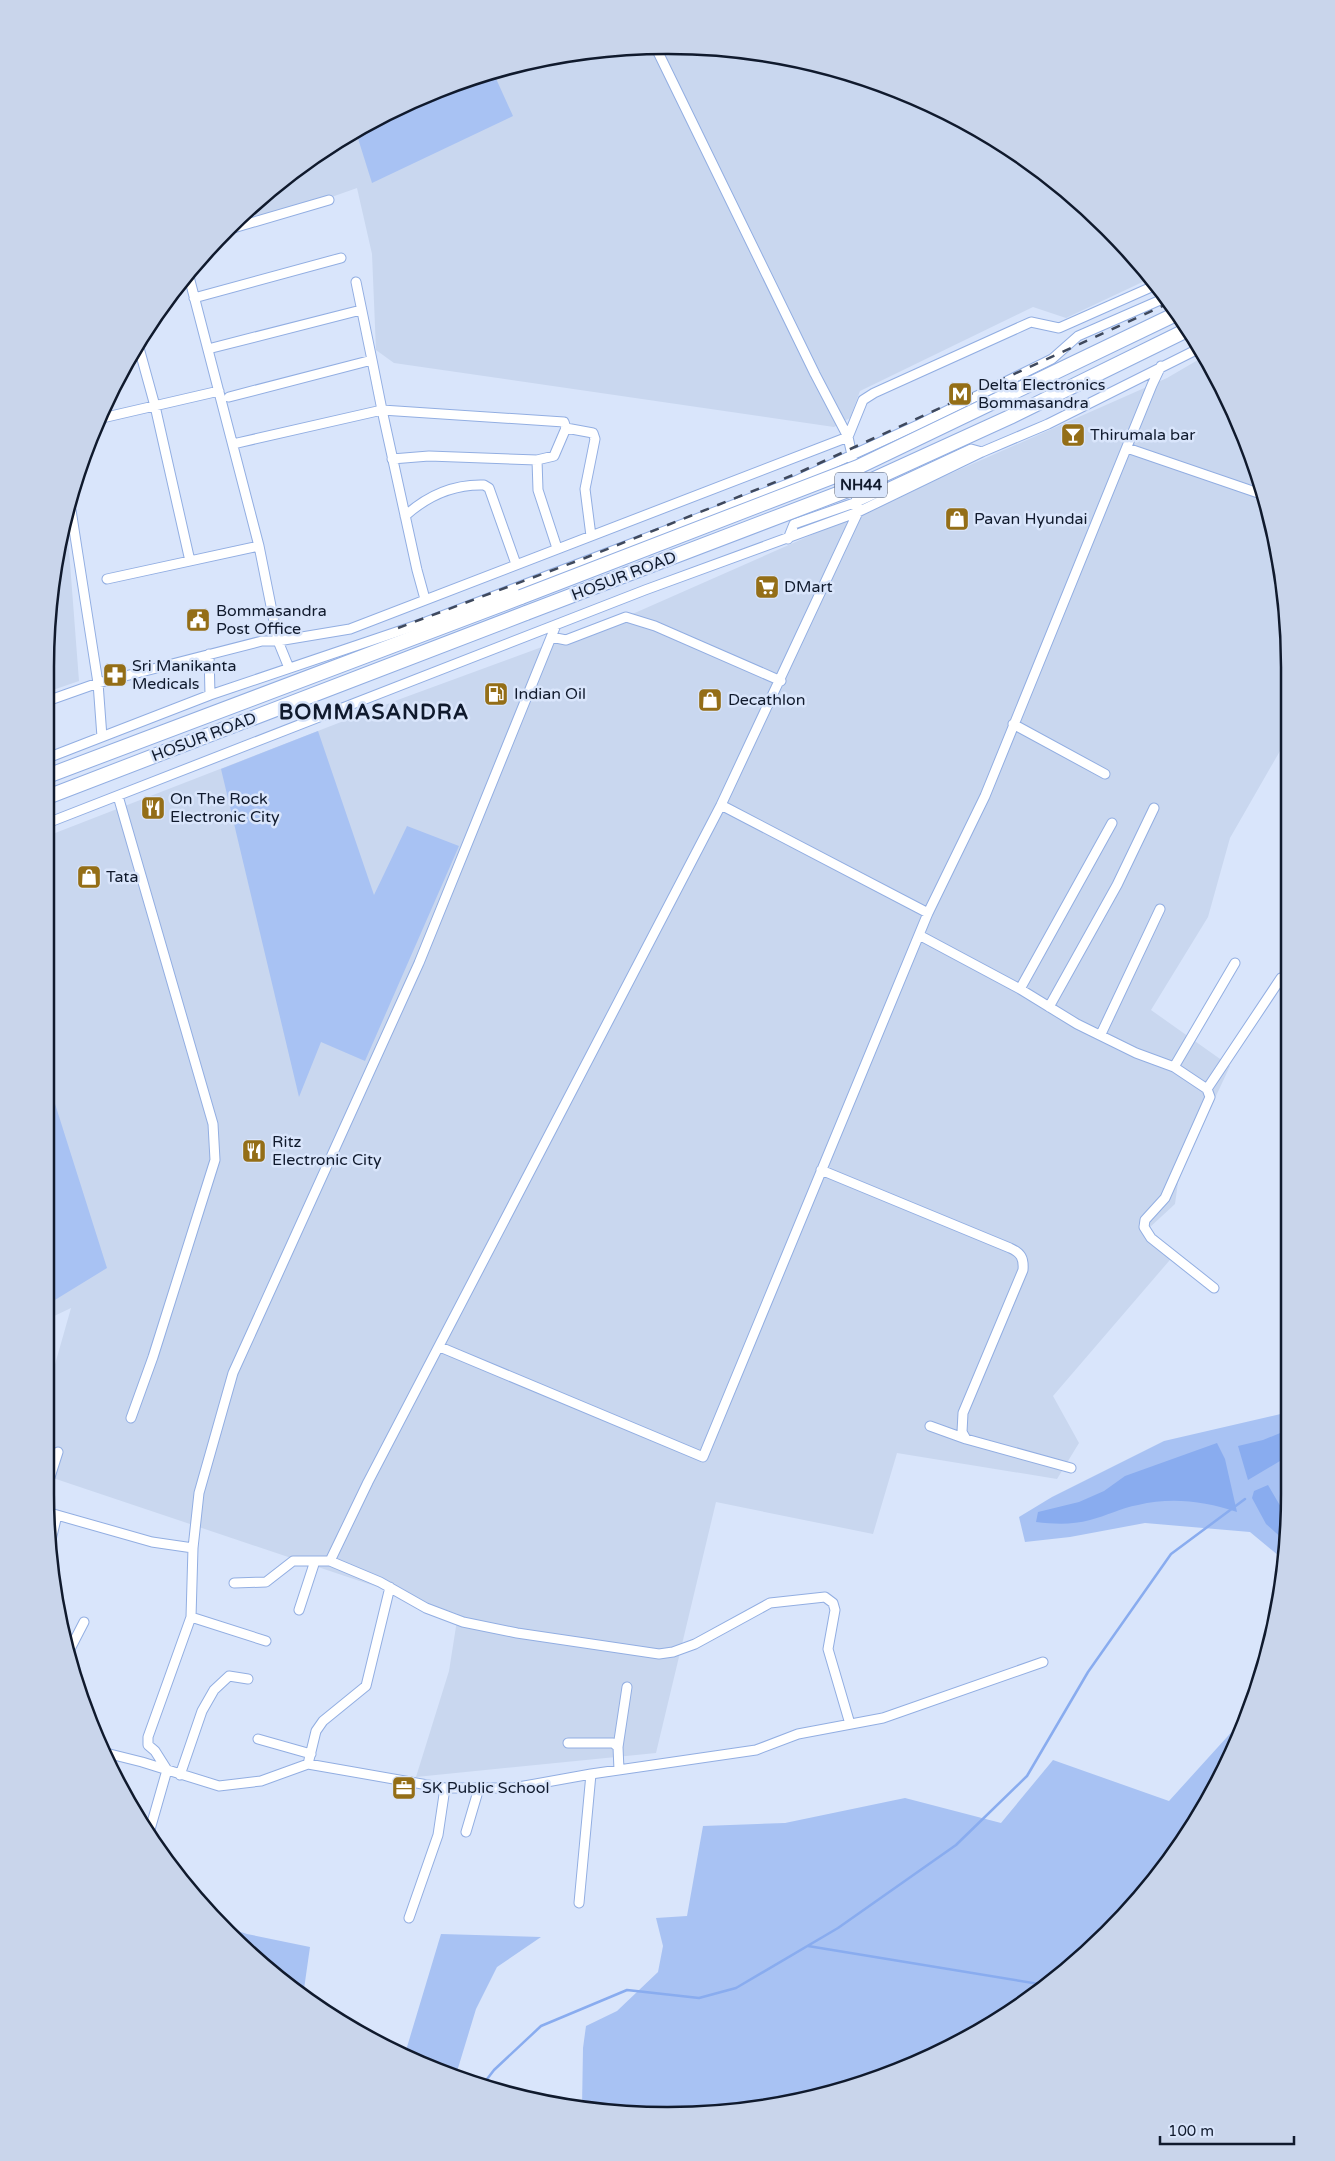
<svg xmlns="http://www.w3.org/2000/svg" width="1335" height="2161" viewBox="0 0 1335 2161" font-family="'Varela Round',sans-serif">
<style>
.built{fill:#c9d7ef}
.green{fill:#a8c2f3}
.water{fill:#89acef}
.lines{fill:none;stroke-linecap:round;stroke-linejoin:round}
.stream{stroke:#89acef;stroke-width:2.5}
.minor-casing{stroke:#92aee2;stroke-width:11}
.highway-casing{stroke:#92aee2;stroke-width:16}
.minor{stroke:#fff;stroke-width:9}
.highway{stroke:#fff;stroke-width:14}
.rail{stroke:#3f495d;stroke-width:2.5;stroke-dasharray:9 9;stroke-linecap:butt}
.highway-bridge-casing{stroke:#92aee2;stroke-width:16;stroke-linecap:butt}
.highway-bridge{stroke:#fff;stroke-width:14}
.labels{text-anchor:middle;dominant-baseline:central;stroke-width:5;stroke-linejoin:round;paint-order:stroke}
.shield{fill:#d9e5fb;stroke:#4c576b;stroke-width:1}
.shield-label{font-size:15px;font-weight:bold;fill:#101a2d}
.poi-label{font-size:16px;fill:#101a2d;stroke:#d9e5fb;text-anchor:start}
.street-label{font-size:16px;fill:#101a2d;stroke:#d9e5fb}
.district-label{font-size:21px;font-weight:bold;letter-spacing:1px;fill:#101a2d;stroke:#d9e5fb}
.rim{fill:none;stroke:#101a2d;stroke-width:2.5}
</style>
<rect width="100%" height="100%" fill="#d9e5fb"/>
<path class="built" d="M708,46L828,66L943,109L1046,173L1136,257L1151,278L1066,318L1033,307L860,391L850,418L834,427L394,363L376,350L372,254L357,188L224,235L257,200L356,129L467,78L586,50Z
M1203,357L1213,371L1269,506L1289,627L1288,737L1230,838L1208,917L1151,1010L1230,1066L1179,1175L1175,1204L1149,1228L1175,1254L1053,1396L1079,1443L1057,1479L897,1453L873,1534L716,1502L656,1753L416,1777L449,1671L458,1614L50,1477V1382L71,1308L50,1318V835L403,698L637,612L1167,378Z
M67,524L79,681L50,691V587Z"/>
<path class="green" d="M493,72L513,116L372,183L355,129L467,78Z
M318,731L374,895L407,826L459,846L365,1061L321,1042L299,1097L221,769Z
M50,1088L107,1268L50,1303Z
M1285,1413V1561L1250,1532L1145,1523L1070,1537L1025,1542L1019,1517L1052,1497L1164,1441Z
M1247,1715L1243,1731L1162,1872L1107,1934L1014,2011L867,2083L749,2111L667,2116L582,2108L583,2048L586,2026L617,2011L658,1972L663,1946L656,1918L687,1916L703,1826L785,1823L905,1798L1001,1823L1053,1760L1169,1801Z
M229,1928L247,1934L310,1947L303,1996L289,1988Z
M441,1934L541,1937L497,1967L476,2009L455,2078L404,2057Z"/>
<path class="water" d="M1285,1431V1458L1248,1480L1238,1446L1263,1440Z
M1217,1443L1225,1459L1237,1512C1204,1501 1171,1497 1138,1505C1121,1508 1106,1516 1090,1520C1072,1525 1054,1524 1036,1522L1038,1512L1079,1502L1104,1491L1125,1476Z
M1268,1485L1285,1514V1541L1266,1524L1252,1498L1254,1491Z"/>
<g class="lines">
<path class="stream" d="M808,1946L1045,1985
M481,2087L494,2070L541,2026L627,1990L699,1998L736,1988L838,1928L956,1845L1027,1776L1088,1672L1171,1554L1245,1499"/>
<defs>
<path id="minor" d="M230,229L329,200
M188,273L259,546L278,641L289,668
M194,298L341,258
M139,348L155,406L190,561
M208,349L361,310
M372,360L382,410L564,422L566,428L554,456L537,460L429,456L392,459
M229,397L372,360L356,282
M98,419L219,391
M566,428L593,433L595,439L585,489L591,536
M233,444L382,410L417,570L425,599
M1127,448L1264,495
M537,460L538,490L557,548
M71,510L98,683L102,737
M405,516C427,496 454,484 484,485L489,488L516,564
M788,539L794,524L857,502L971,449L982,452
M107,579L259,546
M551,637L566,640L626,617L655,626L781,681
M209,654L210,695
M50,700L98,683L262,641H278L350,629L848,437L863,400L874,393L1031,322L1059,328L1156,285
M1013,724L1105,774
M50,757L210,695L426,622L793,482L920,424L1052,359L1078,336L1165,298
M118,796L213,1124L215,1160L153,1357L131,1418
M721,805L928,913
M50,822L645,590L858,512L982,452L1048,424L1200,348
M919,935L1020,989L1077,1024L1136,1053L1174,1067L1207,1089L1210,1097L1165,1198L1145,1220L1144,1227L1151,1238L1214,1288
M1020,989L1112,823
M1049,1007L1117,885L1154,808
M1101,1034L1160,909
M1174,1067L1235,963
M1207,1089L1281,978
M821,1170L1010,1248C1021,1253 1024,1258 1023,1270L963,1413L962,1432L966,1439
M440,1347L703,1457L928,913L985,796L1152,385L1161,366
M930,1426L966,1439L1071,1468
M50,1477L58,1452
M50,1513L152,1542L193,1548
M50,1544L57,1515
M330,1561L368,1482L721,805L858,512L852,455L848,437L815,374L656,48
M234,1583L266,1582L293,1561H330L380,1582L426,1608L463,1622L517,1633L659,1654L673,1652L695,1644L770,1603L825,1597L833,1603L835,1610L828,1649L850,1724
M299,1610L315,1561
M191,1617L266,1641
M68,1653L84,1622
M258,1739L311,1754
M568,1743H613L618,1747L619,1770
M618,1747L627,1687
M102,1752L142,1762L219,1786L261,1781L308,1764L445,1788H513L591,1774L756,1750L798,1734L883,1718L1043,1662
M308,1764L316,1731L323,1721L366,1686L390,1587
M180,1775L202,1711L214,1690L229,1676L248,1679
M466,1832L479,1788
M149,1833L167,1770L155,1751L148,1745V1737L191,1617L193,1548L199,1493L233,1373L419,963L556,625
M579,1903L591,1774
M409,1918L438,1835L445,1788"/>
<path id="highway" d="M50,775L521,597
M50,796L526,613"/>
</defs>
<use href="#minor" class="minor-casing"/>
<use href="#highway" class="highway-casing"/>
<use href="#minor" class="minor"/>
<use href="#highway" class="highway"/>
<path class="rail" d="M398,628L585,558L798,473L1169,303"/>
<defs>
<path id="highway-bridge" d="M521,597L858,467L1176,314
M526,613L861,485L1010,417L1185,331"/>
</defs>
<use href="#highway-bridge" class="highway-bridge-casing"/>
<use href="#highway-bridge" class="highway-bridge"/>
</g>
<defs>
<symbol id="metro-square" viewBox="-11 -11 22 22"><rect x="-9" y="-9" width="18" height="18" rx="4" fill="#946e17" stroke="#d9e5fb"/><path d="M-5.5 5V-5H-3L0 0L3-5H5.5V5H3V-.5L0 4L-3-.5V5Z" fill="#fff"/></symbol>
<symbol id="bar-square" viewBox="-11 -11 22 22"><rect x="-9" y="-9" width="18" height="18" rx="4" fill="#946e17" stroke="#d9e5fb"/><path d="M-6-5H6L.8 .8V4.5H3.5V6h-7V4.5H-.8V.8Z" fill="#fff"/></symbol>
<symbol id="shop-square" viewBox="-11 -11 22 22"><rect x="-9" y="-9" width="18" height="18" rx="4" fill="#946e17" stroke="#d9e5fb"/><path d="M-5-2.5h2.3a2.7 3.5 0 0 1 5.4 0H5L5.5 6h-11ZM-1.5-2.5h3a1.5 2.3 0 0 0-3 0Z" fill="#fff"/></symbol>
<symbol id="supermarket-square" viewBox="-11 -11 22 22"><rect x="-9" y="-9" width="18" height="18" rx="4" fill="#946e17" stroke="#d9e5fb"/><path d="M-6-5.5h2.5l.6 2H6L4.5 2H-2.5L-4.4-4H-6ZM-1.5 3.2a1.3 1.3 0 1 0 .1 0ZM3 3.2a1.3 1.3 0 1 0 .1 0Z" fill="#fff"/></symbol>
<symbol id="civic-square" viewBox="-11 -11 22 22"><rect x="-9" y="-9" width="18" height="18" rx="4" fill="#946e17" stroke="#d9e5fb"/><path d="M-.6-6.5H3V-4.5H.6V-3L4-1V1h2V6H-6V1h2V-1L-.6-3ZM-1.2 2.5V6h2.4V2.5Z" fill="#fff"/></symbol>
<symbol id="pharmacy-square" viewBox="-11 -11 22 22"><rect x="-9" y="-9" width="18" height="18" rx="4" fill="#946e17" stroke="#d9e5fb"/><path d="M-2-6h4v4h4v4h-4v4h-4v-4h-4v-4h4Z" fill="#fff"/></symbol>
<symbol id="fuel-square" viewBox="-11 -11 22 22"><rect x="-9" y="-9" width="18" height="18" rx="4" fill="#946e17" stroke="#d9e5fb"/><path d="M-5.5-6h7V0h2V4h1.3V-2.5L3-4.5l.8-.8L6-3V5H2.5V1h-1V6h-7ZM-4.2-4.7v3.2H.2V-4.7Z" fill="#fff"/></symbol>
<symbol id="restaurant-square" viewBox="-11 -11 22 22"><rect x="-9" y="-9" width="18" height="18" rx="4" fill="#946e17" stroke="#d9e5fb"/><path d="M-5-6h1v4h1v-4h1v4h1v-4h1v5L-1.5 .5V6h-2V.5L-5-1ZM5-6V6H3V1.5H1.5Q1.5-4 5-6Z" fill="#fff"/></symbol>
<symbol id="office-square" viewBox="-11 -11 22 22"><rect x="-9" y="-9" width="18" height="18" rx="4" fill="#946e17" stroke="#d9e5fb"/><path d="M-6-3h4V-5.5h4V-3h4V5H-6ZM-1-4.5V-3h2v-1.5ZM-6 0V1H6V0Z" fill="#fff"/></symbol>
</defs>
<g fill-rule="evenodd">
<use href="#metro-square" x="946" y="380" width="28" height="28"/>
<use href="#bar-square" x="1059" y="421" width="28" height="28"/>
<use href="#shop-square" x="943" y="505" width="28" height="28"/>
<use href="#supermarket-square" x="753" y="573" width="28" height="28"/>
<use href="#civic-square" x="184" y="606" width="28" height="28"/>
<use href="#pharmacy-square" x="101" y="661" width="28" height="28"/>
<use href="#fuel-square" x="482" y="680" width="28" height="28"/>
<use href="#shop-square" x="696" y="686" width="28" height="28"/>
<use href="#restaurant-square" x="139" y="794" width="28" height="28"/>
<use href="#shop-square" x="75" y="863" width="28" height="28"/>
<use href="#restaurant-square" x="240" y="1137" width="28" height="28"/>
<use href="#office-square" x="390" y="1774" width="28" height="28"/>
</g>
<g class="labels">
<rect class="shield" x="835" y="472.5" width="52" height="25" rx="4"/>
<g class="shield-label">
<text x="861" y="485">NH44</text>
</g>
<g class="poi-label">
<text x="978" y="385">Delta Electronics<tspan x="978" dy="18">Bommasandra</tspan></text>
<text x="1090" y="435">Thirumala bar</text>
<text x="974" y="519">Pavan Hyundai</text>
<text x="784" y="587">DMart</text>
<text x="216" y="611">Bommasandra<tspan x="216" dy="18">Post Office</tspan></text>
<text x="132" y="666">Sri Manikanta<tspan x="132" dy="18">Medicals</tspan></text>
<text x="514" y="694">Indian Oil</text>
<text x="728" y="700">Decathlon</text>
<text x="170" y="799">On The Rock<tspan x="170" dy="18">Electronic City</tspan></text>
<text x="106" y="877">Tata</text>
<text x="272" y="1142">Ritz<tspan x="272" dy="18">Electronic City</tspan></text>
<text x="422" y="1788">SK Public School</text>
</g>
<g class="street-label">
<text transform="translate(624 576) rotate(-21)">HOSUR ROAD</text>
<text transform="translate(204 737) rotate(-21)">HOSUR ROAD</text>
</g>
<g class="district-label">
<text x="374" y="712">BOMMASANDRA</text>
</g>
</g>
<path d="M0 0H1335V2161H0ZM667 54H668A613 613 0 0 1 1281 667V1494A613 613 0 0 1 668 2107H667A613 613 0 0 1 54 1494V667A613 613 0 0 1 667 54Z" fill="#c9d5eb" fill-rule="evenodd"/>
<path class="rim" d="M667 54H668A613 613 0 0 1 1281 667V1494A613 613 0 0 1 668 2107H667A613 613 0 0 1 54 1494V667A613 613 0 0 1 667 54Z"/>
<path d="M1160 2136v8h134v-8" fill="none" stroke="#101a2d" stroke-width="2.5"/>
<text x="1168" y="2136" font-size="15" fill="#101a2d" stroke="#d9e5fb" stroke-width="4" paint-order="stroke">100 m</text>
</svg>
